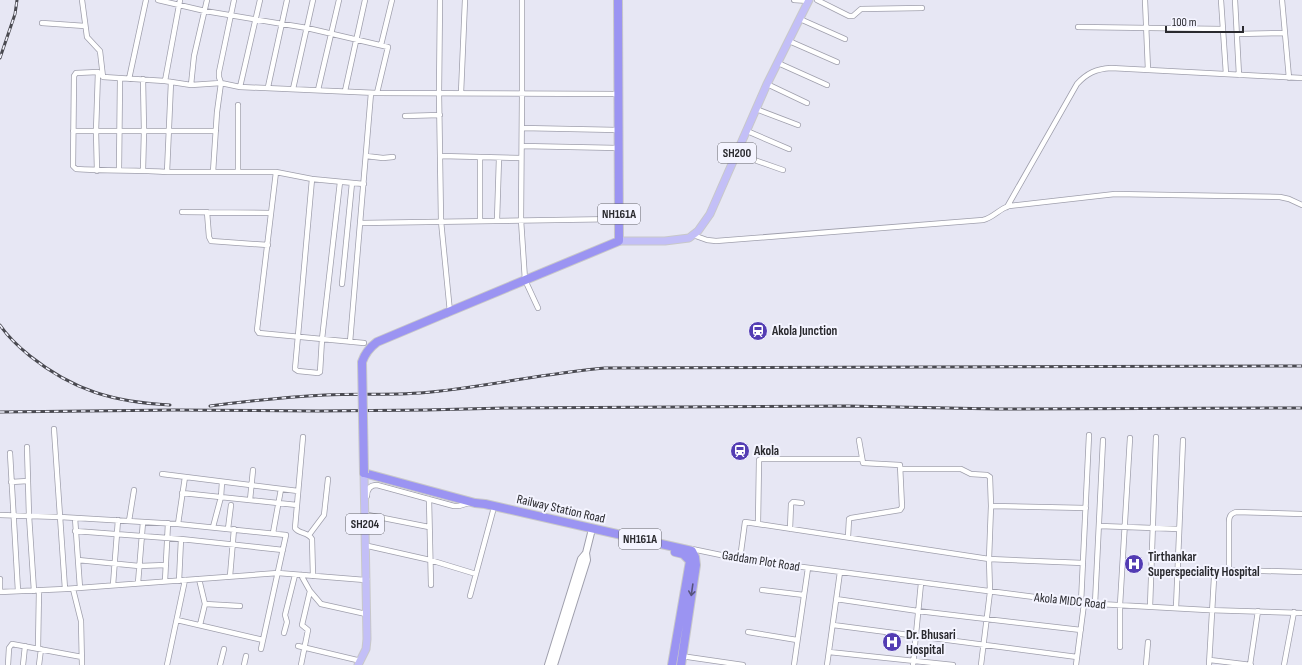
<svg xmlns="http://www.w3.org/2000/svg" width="1302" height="665" viewBox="0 0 1302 665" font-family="'Sofia Sans Condensed',sans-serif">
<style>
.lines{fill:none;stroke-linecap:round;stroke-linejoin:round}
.street-casing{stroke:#9f9fac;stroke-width:6}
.secondary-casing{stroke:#9f9fac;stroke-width:8}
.primary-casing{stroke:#c8c8c9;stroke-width:9}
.highway-casing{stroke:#c8c8c9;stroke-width:10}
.street{stroke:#fff;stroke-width:4.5}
.secondary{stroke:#fff;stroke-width:6}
.primary{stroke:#c3bff7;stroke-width:7}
.highway{stroke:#9b94f2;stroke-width:8}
.rail-casing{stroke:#4a4a51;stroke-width:3}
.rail{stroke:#f4f4ff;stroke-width:1.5;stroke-dasharray:4.5;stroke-linecap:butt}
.highway-bridge-casing{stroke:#c8c8c9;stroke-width:10;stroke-linecap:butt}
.highway-bridge{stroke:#9b94f2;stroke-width:8}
.oneway{stroke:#57547d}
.labels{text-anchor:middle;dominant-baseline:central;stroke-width:4;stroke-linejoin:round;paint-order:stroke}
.shield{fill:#f4f4ff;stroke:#67676d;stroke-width:1}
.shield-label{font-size:12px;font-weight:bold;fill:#2a2a2f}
.poi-label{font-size:13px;font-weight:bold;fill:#2a2a2f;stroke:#f4f4ff;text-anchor:start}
.street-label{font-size:13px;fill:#2a2a2f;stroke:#f4f4ff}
</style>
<rect width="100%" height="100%" fill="#e7e7f4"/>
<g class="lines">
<defs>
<path id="street" d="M82,0L87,37L100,51L103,77
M158,0L205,11L307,28L388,47L377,93
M440,0L439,93L441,221L450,312
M522,0V94L521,220L525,280L538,308
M794,0L809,1
M817,0L849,16H853L861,9L922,8
M1145,0L1148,70
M1221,0L1226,74
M1235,0L1239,75
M1282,0L1289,78
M800,19L845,39
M42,23L85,26
M1078,27L1223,29
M1237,34L1285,33
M789,41L837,62
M381,45L392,0
M778,63L827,85
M129,79L146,0
M165,81L180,0
M171,82L167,172H276L257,330L259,333L364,343
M767,84L807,103
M191,85L194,56L207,0
M240,87L260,0
M268,87L287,0
M293,89L313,0
M318,90L339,0
M345,91L365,0
M461,93L465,0
M756,109L798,125
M405,116L440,115
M522,128L618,130
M73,131H216
M747,131L789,149
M522,146L618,148
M737,154L783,170
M366,156L383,158L393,157
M441,156L521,158
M480,158V220
M119,170L120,79
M143,170L144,131L143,79
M97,171L96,131L98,72
M167,172C137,170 107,171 76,169L73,166L74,76L76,73L98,72L103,77L165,81L191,85L221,83L240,87L377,93L618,94
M213,172L217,112L221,83L219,77V72L234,0
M238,172V105
M276,172L312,179L364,184
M312,179L295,369L298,371L318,373L320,372L322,339L340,182
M1007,207L1077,84C1087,73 1096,69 1111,68L1302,78
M182,212L271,213
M207,212L209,237L211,241L268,245
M497,220L499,158
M361,223L619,219
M693,235L707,240L716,241L983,220C993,218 999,209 1009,206L1115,194L1280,197L1289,199L1302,205
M342,284L352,183
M350,342L371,93
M54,429L65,589
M303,437L295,528C299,534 308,532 312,539L313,576
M27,447L29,516L34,591
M10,453L18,591
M900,469H961L971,474L987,475L990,477L991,506L989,559L1083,563
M162,474L298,491
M11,482L28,481
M182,493L297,505
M367,496C367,489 370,485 377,485L454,506H459L469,503
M429,499L431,585
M250,500L253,470
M991,506L1086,508
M1302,514L1236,512C1230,514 1229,517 1229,522V567L1231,570L1302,572
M0,515L60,517L178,524L286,535L261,649
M368,515L429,527
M75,518L80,588
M129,521L134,490
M178,524L185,477
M758,524L759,460L761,459H862
M1100,526L1179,529
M213,527L221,497L222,482
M228,529L231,505
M790,529L791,504L793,502L802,503
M75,531L181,539L283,550
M273,533L281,489
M309,535L324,515L328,479
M848,537L849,519L851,518L900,510L902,507L900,465L863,463L859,440
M368,546L430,560L476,574
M692,551V549L740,559L1081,603L1207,610L1302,613
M740,559L745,522L989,559L990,592L981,665
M78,560L139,566L166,565
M301,575L310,591L321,604L366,614
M230,576L234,529
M0,579V592
M199,579L205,604L200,625
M165,581L168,523
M179,581L181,539
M138,583L143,522
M113,585L118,520
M73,589L81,621L82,665
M762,590L804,595
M0,592L65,589L278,573L365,580L367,579
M470,596L493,511
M836,599L918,611L1081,630
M1081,603L1089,435
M205,604L240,606
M1095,604L1103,440
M1150,607L1156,437
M1176,608L1183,440
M177,620L263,640
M833,625L1077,657
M748,632L797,640
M284,633L287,622L285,615L295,575
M298,646L361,661
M1120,647V605L1130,438
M38,648L39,590
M829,652L953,665
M681,656L743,665
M1210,660L1251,665
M8,665L9,648L12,644L82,657
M23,665L25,646
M39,665L41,649
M167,665L185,580
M220,665L224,649
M244,665L246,656
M301,665L308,630L302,625L310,591
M794,665L808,568
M827,665L840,572
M913,665L921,583
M1076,665L1084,604
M1146,665L1148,642
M1209,665L1214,578
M1250,665L1258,611
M1284,665L1294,612"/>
<path id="secondary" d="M548,665L581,559L586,553L592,529
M554,665L587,560L586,553"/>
<path id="primary" d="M619,241H665L689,238L698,231L710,214L767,84L809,0
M358,665L366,649L367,639L364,473"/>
<path id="highway" d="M446,313L619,241L618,0
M364,473L475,503L485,504L692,551L695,557L696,565L681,665
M672,665L690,561L683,554L675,552"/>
</defs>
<use href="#street" class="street-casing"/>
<use href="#secondary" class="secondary-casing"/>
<use href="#primary" class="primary-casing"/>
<use href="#highway" class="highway-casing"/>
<use href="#street" class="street"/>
<use href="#secondary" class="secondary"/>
<use href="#primary" class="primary"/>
<use href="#highway" class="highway"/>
<defs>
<path id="rail" d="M0,58L15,14L17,0
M0,325C8,337 19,347 30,356C74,391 114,402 170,405
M210,406C248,401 287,397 325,395C361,393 396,396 431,392C489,386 547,373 605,368L1302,366
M0,412L174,410L319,411L426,410L505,408L847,406L997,409L1302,408"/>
</defs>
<use href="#rail" class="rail-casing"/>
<use href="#rail" class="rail"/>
<defs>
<path id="highway-bridge" d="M364,473L362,362C365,353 369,348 377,342L446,313"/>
</defs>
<use href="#highway-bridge" class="highway-bridge-casing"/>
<use href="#highway-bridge" class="highway-bridge"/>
</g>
<defs><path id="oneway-shaft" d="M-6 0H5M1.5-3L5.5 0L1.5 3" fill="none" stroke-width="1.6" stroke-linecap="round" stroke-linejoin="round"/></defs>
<use class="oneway" href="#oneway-shaft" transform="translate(692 590) rotate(98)"/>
<defs>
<symbol id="station-disc" viewBox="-11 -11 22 22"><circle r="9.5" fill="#533cb3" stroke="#f4f4ff"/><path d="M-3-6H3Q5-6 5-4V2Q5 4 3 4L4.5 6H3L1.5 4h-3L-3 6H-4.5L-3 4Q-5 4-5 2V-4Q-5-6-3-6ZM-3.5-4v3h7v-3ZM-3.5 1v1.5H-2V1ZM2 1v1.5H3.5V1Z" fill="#fff"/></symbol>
<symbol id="hospital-disc" viewBox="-11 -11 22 22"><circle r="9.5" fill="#533cb3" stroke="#f4f4ff"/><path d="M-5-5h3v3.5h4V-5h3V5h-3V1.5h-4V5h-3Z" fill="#fff"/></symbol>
</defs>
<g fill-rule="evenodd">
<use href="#station-disc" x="747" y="320" width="22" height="22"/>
<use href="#station-disc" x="729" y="440" width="22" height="22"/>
<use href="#hospital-disc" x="1123" y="553" width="22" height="22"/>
<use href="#hospital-disc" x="881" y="631" width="22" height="22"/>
</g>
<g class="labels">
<g class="shield">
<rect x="718" y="143" width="38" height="20" rx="3"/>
<rect x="598" y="204" width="42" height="20" rx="3"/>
<rect x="346" y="514" width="38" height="20" rx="3"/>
<rect x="619" y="529" width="42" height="20" rx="3"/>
</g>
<g class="shield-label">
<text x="737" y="153">SH200</text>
<text x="619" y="214">NH161A</text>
<text x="365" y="524">SH204</text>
<text x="640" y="539">NH161A</text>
</g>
<g class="poi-label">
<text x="772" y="331">Akola Junction</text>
<text x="754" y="451">Akola</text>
<text x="1148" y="557">Tirthankar<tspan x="1148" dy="15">Superspeciality Hospital</tspan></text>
<text x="906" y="635">Dr. Bhusari<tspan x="906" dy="15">Hospital</tspan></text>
</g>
<g class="street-label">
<text transform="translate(561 509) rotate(13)">Railway Station Road</text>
<text transform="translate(761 561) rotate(9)">Gaddam Plot Road</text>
<text transform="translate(1070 601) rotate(6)">Akola MIDC Road</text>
</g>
</g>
<path d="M1166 26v6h77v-6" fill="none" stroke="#2a2a2f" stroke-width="2"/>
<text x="1172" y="26" font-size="12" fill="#2a2a2f" stroke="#f4f4ff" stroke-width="3" paint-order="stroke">100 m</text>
</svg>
